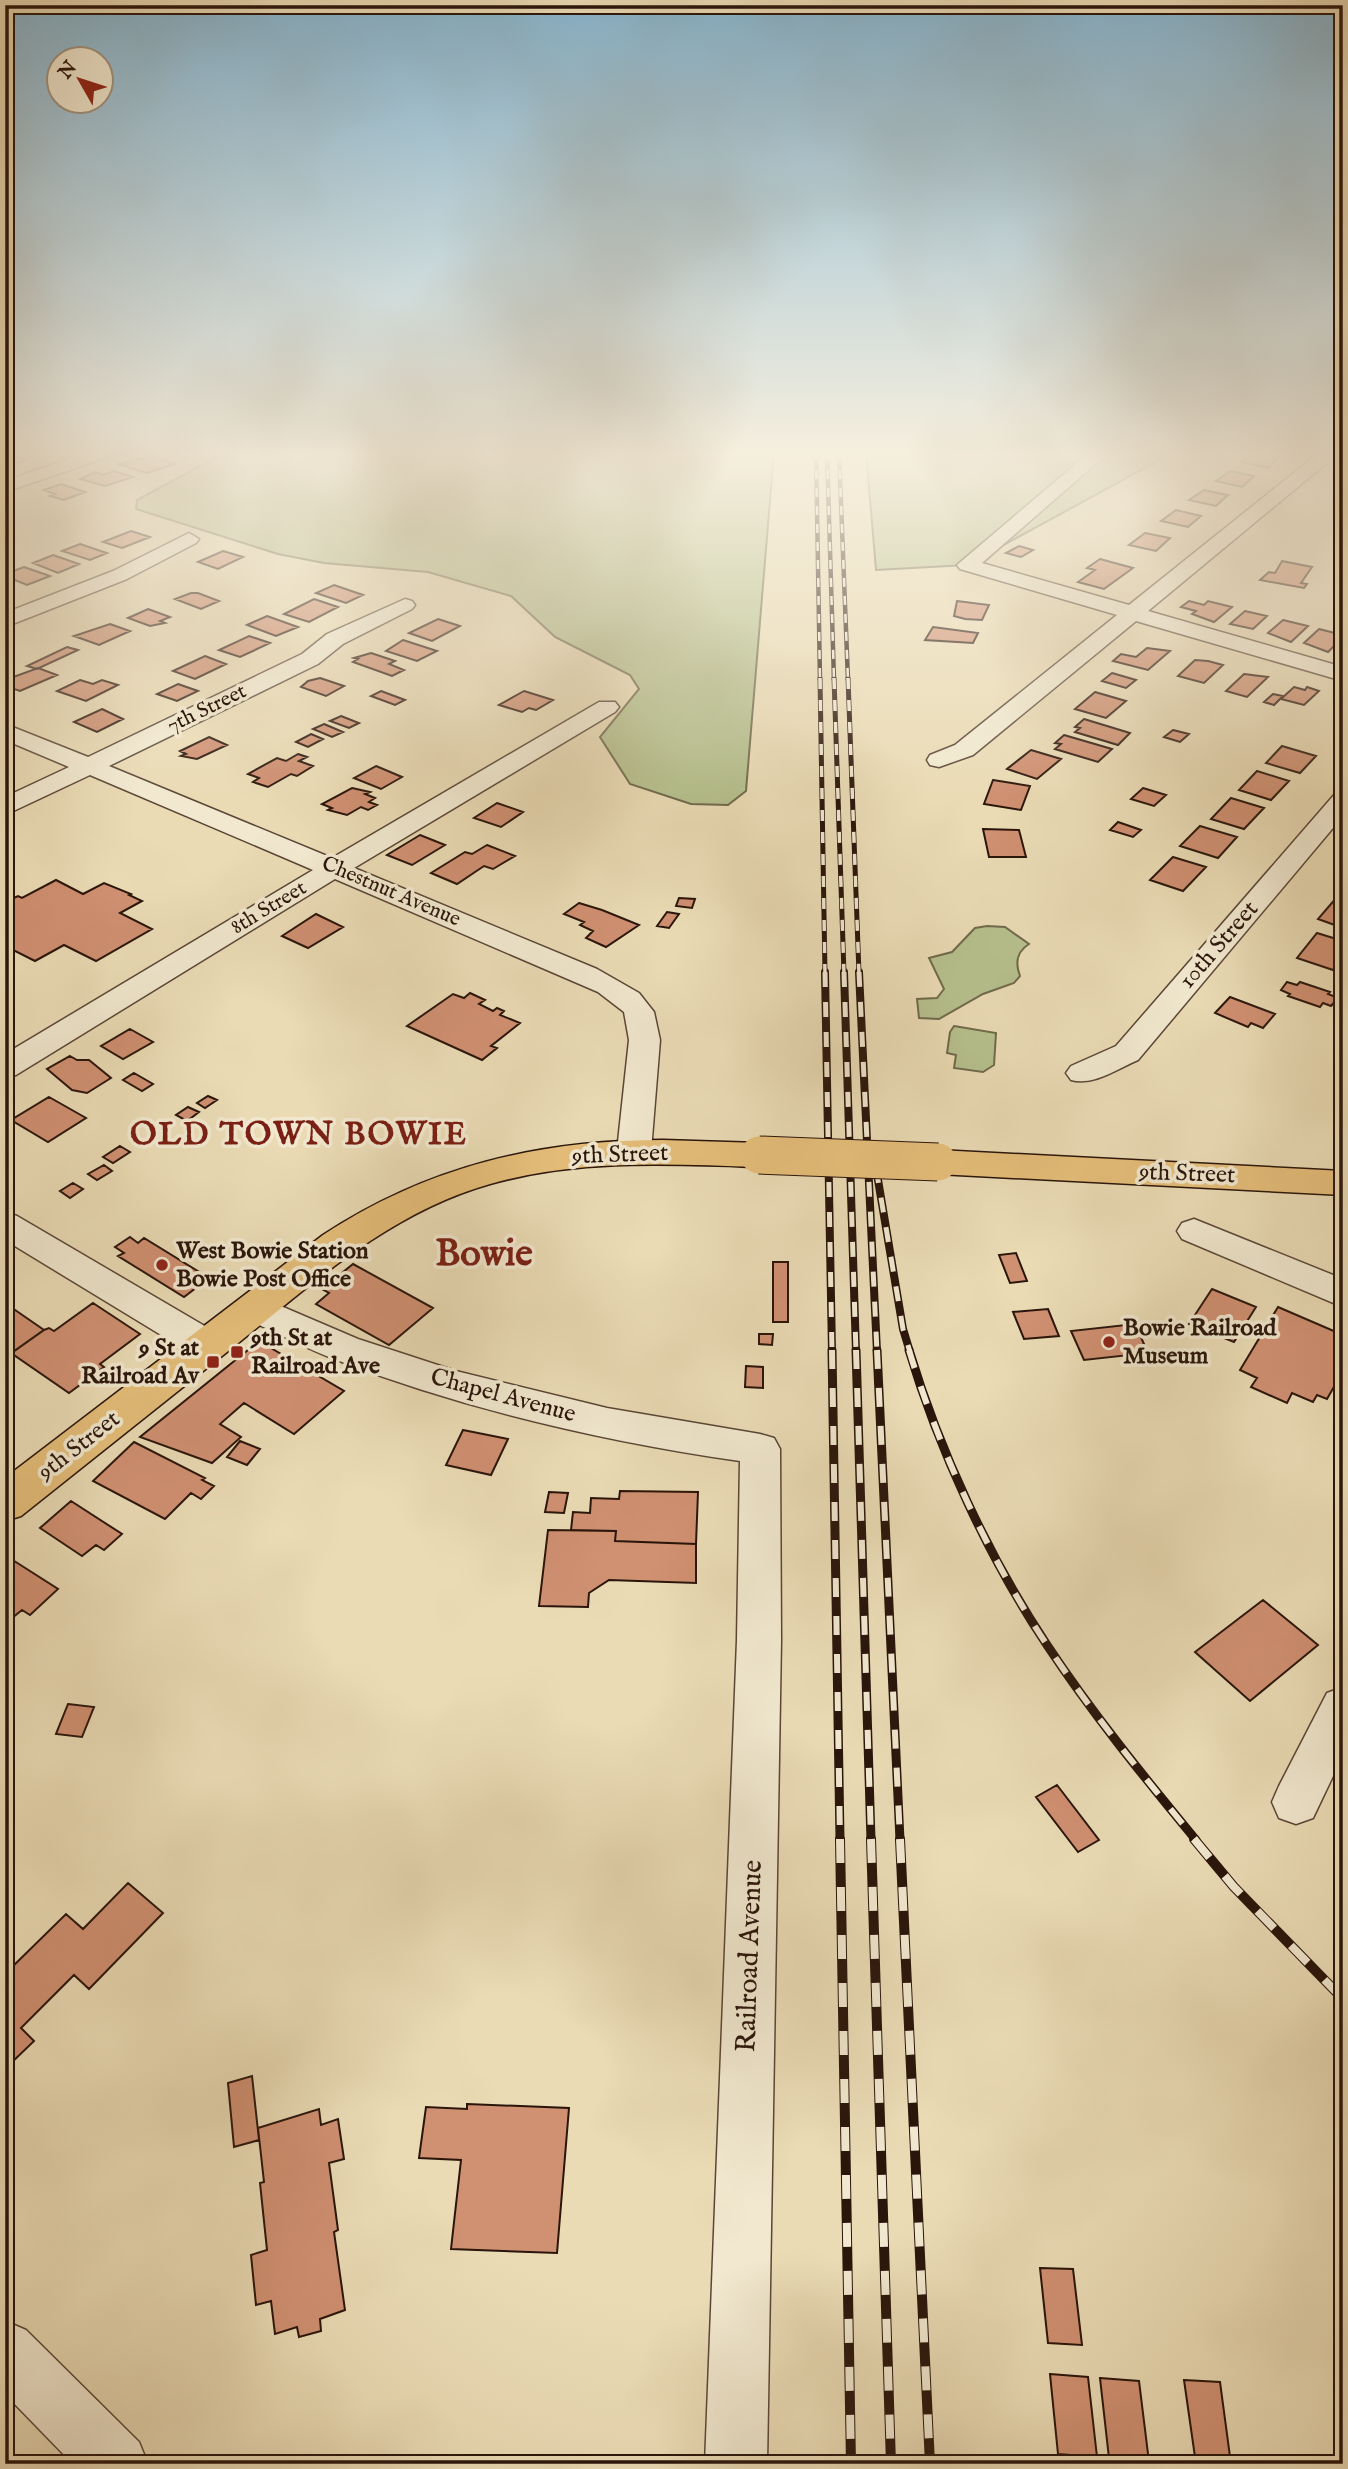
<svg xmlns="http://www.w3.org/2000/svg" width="1348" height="2469" viewBox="0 0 1348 2469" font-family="'IM FELL English',serif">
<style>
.green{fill:#b6c08e;stroke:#706a4c;stroke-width:2}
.building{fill:#d09072;stroke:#2a150b;stroke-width:2}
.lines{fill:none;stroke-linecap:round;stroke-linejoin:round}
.minor-casing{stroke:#5a4636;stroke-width:3}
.major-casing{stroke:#2a150b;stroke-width:3}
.minor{fill:#f1e8cf;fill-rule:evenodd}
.major{fill:#e5be7a;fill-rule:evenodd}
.rail-far4-casing{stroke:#2a150b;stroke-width:4.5}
.rail-far3-casing{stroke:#2a150b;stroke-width:5}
.rail-far2-casing{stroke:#2a150b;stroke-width:8}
.rail-far1-casing{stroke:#2a150b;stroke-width:9}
.rail-casing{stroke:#2a150b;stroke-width:10}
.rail-far4{stroke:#f1e8cf;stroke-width:2.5;stroke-dasharray:9;stroke-linecap:butt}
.rail-far3{stroke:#f1e8cf;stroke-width:3.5;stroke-dasharray:11;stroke-linecap:butt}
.rail-far2{stroke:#f1e8cf;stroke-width:5;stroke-dasharray:15;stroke-linecap:butt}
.rail-far1{stroke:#f1e8cf;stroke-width:6;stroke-dasharray:19;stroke-linecap:butt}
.rail{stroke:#f1e8cf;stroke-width:8;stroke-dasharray:24;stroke-linecap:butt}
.major-bridge-casing{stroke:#2a150b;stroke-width:39;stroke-linecap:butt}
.major-bridge{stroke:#e5be7a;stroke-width:37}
.poi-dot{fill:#8f2418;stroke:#f1e8cf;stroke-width:2.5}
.labels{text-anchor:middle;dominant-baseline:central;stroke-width:7;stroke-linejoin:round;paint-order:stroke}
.far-street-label{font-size:21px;fill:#2a150b;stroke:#f1e8cf}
.street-label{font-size:24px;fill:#2a150b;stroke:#f1e8cf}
.poi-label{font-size:24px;font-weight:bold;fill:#2a150b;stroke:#f1e8cf;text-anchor:start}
.near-street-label{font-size:28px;fill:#2a150b;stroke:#f1e8cf}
.district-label{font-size:32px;font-weight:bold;letter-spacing:2px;fill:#7a1f14;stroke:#f1e8cf}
.town-label{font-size:38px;font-weight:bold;fill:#7a1f14;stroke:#f1e8cf}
</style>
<rect width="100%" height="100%" fill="#eadbb5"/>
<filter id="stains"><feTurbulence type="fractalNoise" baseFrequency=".00286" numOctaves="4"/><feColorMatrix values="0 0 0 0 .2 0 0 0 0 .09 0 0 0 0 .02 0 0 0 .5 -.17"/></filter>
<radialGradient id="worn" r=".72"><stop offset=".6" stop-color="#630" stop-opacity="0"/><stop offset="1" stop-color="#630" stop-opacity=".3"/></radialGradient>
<path class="green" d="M226,452H774L746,791L728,805L691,804L630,784L600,737L639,689L630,675L555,637L511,596L428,572L324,563L278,554L136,509L137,500Z
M866,452H1174L967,565L876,570Z
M987,926L1005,927L1029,944C1016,952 1015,963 1020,976L1014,983L983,994L939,1019L919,1018L917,999L937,998L944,989L929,958L952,952L975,928Z
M954,1026L996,1033L994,1065L983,1072L954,1068L956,1055L947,1053L950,1032Z"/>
<path class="building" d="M14,452H51L33,457Z
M1256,452L1279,457L1268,468L1242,462Z
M9,455L25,460L5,467V456Z
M150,456L174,464L147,473L119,464Z
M114,471L133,477L105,486L80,479L95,472L103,475Z
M1230,471L1254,476L1242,487L1216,481Z
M61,484L85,492L64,500L50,496L55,494L44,490Z
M1204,490L1228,495L1216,506L1189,500Z
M1176,510L1201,516L1188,527L1161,521Z
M131,531L150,537L122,548L103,542Z
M1145,533L1170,538L1156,551L1129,545Z
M80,544L107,553L90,560L62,551Z
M1019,546L1033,550L1021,557L1006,553Z
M223,551L243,557L218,569L198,562Z
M53,555L79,564L58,573L33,563Z
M1100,559L1133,568L1104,589L1078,582L1095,570L1087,568Z
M1282,561L1312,567L1301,583L1307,584L1304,588L1260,580L1269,572L1275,573Z
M24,567L50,576L27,585L5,576V574Z
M334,585L363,595L346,603L316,593Z
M191,593H198L219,601L201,609L175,599Z
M314,599L338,607L309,622L284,614Z
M957,601L989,605L982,620L965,619L954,616Z
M1189,601L1204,605L1208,601L1232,607L1214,622L1192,614L1196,611L1181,607Z
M148,609L170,617L160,621L165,623L150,626L128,618Z
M1245,611L1267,616L1253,629L1230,624Z
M267,616L298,627L276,636L247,625Z
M438,619L460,626L432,641L409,633Z
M1283,620L1308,626L1291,642L1268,633Z
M110,624L130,631L99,645L74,636Z
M933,627L978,633L973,643L925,640Z
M1319,629L1343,635V637L1328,652L1304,643Z
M249,636L270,643L240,657L219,650Z
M403,640L437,651L417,661L386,651Z
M67,647L78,650L37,669L27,666Z
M1147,648L1170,651L1148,670L1113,661L1121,654L1136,657Z
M371,653L395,661L389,664L404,670L392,676L353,662L358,659L354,658Z
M205,656L226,664L195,679L173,671Z
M1195,660L1208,661L1223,665L1204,683L1178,676Z
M38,668L57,675L20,691L5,686L10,683L5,680Z
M1112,673L1136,680L1126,688L1102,681Z
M1244,674L1268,677L1247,697L1226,691Z
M320,678L344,686L326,696L301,687L308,681Z
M80,680L93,684L102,680L118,685L86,701L57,691Z
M178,684L198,691L177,701L157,694Z
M1294,687L1305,690L1307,687L1319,691L1304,705L1281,699Z
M381,691L405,700L395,705L371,696Z
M524,691L553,700L536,710L529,708L522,712L499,705Z
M1095,692L1126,701L1106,718L1075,709Z
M1273,694L1283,696L1274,705L1264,702Z
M102,709L123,719L97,732L74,722Z
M341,716L359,723L349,728L330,721Z
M1084,719L1130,733L1118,745L1075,732L1080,728L1075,727Z
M324,724L343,732L332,737L313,729Z
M1173,730L1189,734L1180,742L1164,737Z
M311,734L323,739L308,747L296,742Z
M1064,735L1112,749L1098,762L1055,749L1061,744L1055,743Z
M209,737L227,745L197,759L181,756L186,754L180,751Z
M1282,746L1316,756L1300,773L1266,763Z
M1031,750L1061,759L1037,779L1007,769Z
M298,754L307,757L299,761L313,766L297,776L291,774L268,787L253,782L259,778L248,774L277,758L286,761Z
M376,766L402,777L381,789L354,778Z
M1257,771L1289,781L1271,800L1239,790Z
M993,780L1030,786L1021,810L984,804Z
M352,788L370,792L365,794L375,798L369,802L377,805L368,810L361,807L347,815L328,810L332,808L322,804Z
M1143,788L1166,795L1154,806L1131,799Z
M1231,798L1264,808L1244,829L1211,819Z
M497,803L523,812L501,827L474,818Z
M1118,822L1141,830L1133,837L1110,830Z
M1200,826L1237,837L1218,858L1180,846Z
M983,829L1019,830L1026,857H989Z
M420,835L445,845L412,865L387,855Z
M487,845L515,856L493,869L484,866L457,884L431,873L465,852L472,854Z
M1173,857L1206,867L1183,891L1150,880Z
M56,880L83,894L104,883L131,894L129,895L142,901L120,913L152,929L96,961L64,945L35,961L5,946V902L18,896L22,898Z
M1337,897L1343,899V928L1318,919Z
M679,898L695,899L692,908L676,906Z
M579,903L602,910L639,925L606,947L586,938L593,931L580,925L584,922L564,914Z
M667,912L679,914L669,928L657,926Z
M316,914L343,927L308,948L282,936Z
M1317,933L1343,941V958L1333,970L1297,958Z
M1287,982L1297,985L1300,982L1330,992L1328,994L1338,998L1331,1006L1323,1003L1320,1007L1288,996L1290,994L1281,990Z
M470,993L485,1000L479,1004L493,1011L497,1008L504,1011L500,1015L520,1023L491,1046L497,1048L482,1060L407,1026L453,994L464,998Z
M1230,997L1275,1014L1263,1028L1251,1023L1248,1027L1215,1013Z
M130,1029L153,1042L123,1059L101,1046Z
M70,1056L77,1060H89L111,1078L87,1093L72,1090L47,1069Z
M134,1073L153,1084L142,1091L123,1080Z
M208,1096L217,1100L205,1108L197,1103Z
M49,1097L86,1118L48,1142L11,1120Z
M188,1107L199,1112L187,1121L176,1115Z
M120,1146L130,1152L113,1163L103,1157Z
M104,1165L112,1171L97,1180L88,1174Z
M73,1183L83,1189L70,1198L60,1191Z
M130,1237L138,1243L144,1238L209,1278L184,1297L118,1256L124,1253L115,1247Z
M1016,1253L1027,1281L1010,1283L999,1255Z
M773,1262H788V1322H773Z
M353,1264L433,1308L389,1345L316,1304L329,1293L322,1289Z
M1212,1289L1256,1307L1234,1342L1189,1324Z
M5,1303L44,1330L13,1352L5,1346Z
M93,1303L140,1334L100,1364L104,1367L69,1393L14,1355L13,1352L44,1330L49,1328L54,1331Z
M1278,1307L1343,1335V1371L1327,1399L1317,1395L1313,1402L1292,1393L1287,1403L1251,1387L1257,1378L1240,1370Z
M1048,1309L1059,1336L1024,1339L1013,1312Z
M1135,1324L1148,1353L1084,1360L1071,1331Z
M759,1334H773L772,1345L759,1344Z
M259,1341L344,1391L294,1434L244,1403L220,1424L241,1437L212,1463L140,1437Z
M746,1366L763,1367V1388L745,1387Z
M463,1430L508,1439L491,1475L446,1465Z
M240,1441L260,1449L247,1465L227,1457Z
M134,1442L205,1478L202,1480L214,1486L201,1499L191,1493L165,1519L93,1481Z
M620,1491L698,1492L696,1544L615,1541L616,1531L571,1530L573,1512L590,1513L591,1498L619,1499Z
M549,1492L568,1493L564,1513L545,1512Z
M71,1501L122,1534L104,1550L96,1545L82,1556L40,1528Z
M548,1530L616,1531L615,1541L696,1544V1583L609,1580L589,1593L588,1607L539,1606Z
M8,1557L58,1589L30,1615L22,1610L6,1623L5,1559Z
M1263,1600L1318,1645L1250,1701L1195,1652Z
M68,1704L94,1707L82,1737L56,1734Z
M1057,1785L1099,1840L1078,1852L1036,1797Z
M128,1883L163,1913L89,1989L74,1975L21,2028L34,2041L5,2069V1974L66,1914L83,1929Z
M252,2076L259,2140L234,2147L228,2083Z
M467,2104L569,2108L557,2253L451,2249L461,2160L419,2158L426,2107L467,2109Z
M319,2109L321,2125L338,2119L344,2159L329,2163L338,2230L334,2232L345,2310L320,2319L321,2331L299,2337L297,2327L275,2334L271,2301L256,2305L251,2255L267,2250L260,2183L264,2182L258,2128Z
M1040,2268L1073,2269L1082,2345L1048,2343Z
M1050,2374L1088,2377L1097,2457L1058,2454Z
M1100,2378L1139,2381L1149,2462L1109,2458Z
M1184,2380L1220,2382L1231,2464H1196Z"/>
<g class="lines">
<defs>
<path id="minor" d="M89,452H114L111,456L5,492V481Z
M1090,452H1109L982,563L1129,605L1320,452H1340L1148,611L1343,667V681L1136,621L973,755L939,767L930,765L927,760L930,755L955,745L1117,615L960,569L957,565Z
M189,533L199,539L196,543L127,579L5,627V613L113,571Z
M405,599L412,601L415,605L412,609L343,644L318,664L109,766L332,858L599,702H615L619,707L615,712L354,868L597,969L639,993L654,1012L660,1040L651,1151L646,1159L634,1162L622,1159L617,1151L629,1040L624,1012L598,992L335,879L16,1075L5,1077V1054L313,870L90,775L5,815V797L69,767L5,740V724L88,757L302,654L327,634Z
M1343,792V816L1138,1060C1117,1069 1094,1086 1071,1080L1066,1073L1071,1066L1116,1046L1334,795Z
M5,1212L17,1216L220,1335L226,1345L220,1355L207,1359L194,1355L5,1240Z
M1194,1219L1343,1279V1307L1182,1239L1177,1231L1182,1223Z
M255,1295L358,1339L456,1371L607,1408L760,1434L774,1438L780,1449L781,1640L767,2464H705L737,1640L740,1461C602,1441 464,1409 334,1359C303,1347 273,1331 242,1317L237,1308L242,1299Z
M1343,1687V1755L1313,1818L1296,1824L1279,1818L1272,1802L1279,1786L1327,1693Z
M5,2321L26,2330L139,2442L148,2464H73L5,2394Z"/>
<path id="major" d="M663,1140L759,1143L772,1147L777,1155L772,1163L759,1167C668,1164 579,1159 490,1184C391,1212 315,1281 237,1344C165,1401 93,1459 21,1516L5,1521V1478L323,1235C428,1166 539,1140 663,1140Z
M938,1150L1343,1171V1195L938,1174L925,1170L920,1162L925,1154Z"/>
</defs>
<use href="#minor" class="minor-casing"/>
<use href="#major" class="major-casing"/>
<use href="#minor" class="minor"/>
<use href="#major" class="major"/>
<defs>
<path id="rail-far4" d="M816,452L820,680
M827,452L834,680
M839,452L848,680"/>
<path id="rail-far3" d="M820,678L825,974
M834,678L844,974
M848,678L859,974"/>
<path id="rail-far2" d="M825,972L832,1352
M844,972L856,1352
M859,972L877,1352
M876,1168L903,1329L910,1352"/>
<path id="rail-far1" d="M832,1350L840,1840
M856,1350L871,1840
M877,1350L900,1840
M909,1350C939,1450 989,1558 1047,1645C1092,1713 1144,1777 1196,1840"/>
<path id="rail" d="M840,1839L851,2464
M871,1839L891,2464
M900,1839L930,2464
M1194,1839L1234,1887L1343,1999"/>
</defs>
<use href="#rail-far4" class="rail-far4-casing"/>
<use href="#rail-far3" class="rail-far3-casing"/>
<use href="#rail-far2" class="rail-far2-casing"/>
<use href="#rail-far1" class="rail-far1-casing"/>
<use href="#rail" class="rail-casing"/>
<use href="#rail-far4" class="rail-far4"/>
<use href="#rail-far3" class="rail-far3"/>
<use href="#rail-far2" class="rail-far2"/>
<use href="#rail-far1" class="rail-far1"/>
<use href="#rail" class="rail"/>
<defs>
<path id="major-bridge" d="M759,1155L938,1162"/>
</defs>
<use href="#major-bridge" class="major-bridge-casing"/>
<use href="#major-bridge" class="major-bridge"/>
</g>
<linearGradient id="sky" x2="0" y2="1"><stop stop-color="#88b7d2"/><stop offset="0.57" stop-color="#f6efde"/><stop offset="1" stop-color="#f6efde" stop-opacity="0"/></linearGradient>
<rect width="1348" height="797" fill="url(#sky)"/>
<g class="poi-dot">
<circle cx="162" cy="1265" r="7"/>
<circle cx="1109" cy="1342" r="7"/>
<rect x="230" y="1345" width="14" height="14" rx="3.5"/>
<rect x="206" y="1355" width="14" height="14" rx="3.5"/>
</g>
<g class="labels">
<g class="far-street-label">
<text transform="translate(207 709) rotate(-26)">7th Street</text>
<text transform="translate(391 892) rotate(23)">Chestnut Avenue</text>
<text transform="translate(269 908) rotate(-31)">8th Street</text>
</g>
<g class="street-label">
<text transform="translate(1219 945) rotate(-49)">10th Street</text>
<text transform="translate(620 1155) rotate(-2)">9th Street</text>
<text transform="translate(1187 1174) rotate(2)">9th Street</text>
<text transform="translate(503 1396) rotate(15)">Chapel Avenue</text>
<text transform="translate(79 1446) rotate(-38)">9th Street</text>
</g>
<g class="poi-label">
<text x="176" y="1251">West Bowie Station<tspan x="176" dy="28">Bowie Post Office</tspan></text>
<text x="1123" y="1328">Bowie Railroad<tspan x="1123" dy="28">Museum</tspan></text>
<text x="251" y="1338">9th St at<tspan x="251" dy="28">Railroad Ave</tspan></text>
<text x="199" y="1348" text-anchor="end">9 St at<tspan x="199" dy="28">Railroad Av</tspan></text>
</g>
<g class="near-street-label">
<text transform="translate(750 1956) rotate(-88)">Railroad Avenue</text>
</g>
<g class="district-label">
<text x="299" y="1135">OLD TOWN BOWIE</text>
</g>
<g class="town-label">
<text x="484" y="1255">Bowie</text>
</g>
</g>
<rect width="1348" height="2469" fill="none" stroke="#eadbb5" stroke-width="28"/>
<rect x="7" y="7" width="1334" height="2455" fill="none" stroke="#2a150b" stroke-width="3.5"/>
<rect x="14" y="14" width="1320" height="2441" fill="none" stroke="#2a150b" stroke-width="2"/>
<g transform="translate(80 80) rotate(309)"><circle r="33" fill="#f1e8cf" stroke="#a19481" stroke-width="2"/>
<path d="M0-5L12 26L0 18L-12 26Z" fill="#8f2418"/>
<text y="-10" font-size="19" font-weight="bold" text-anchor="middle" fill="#2a150b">N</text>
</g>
<rect width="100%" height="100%" filter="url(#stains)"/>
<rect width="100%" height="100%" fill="url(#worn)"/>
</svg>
